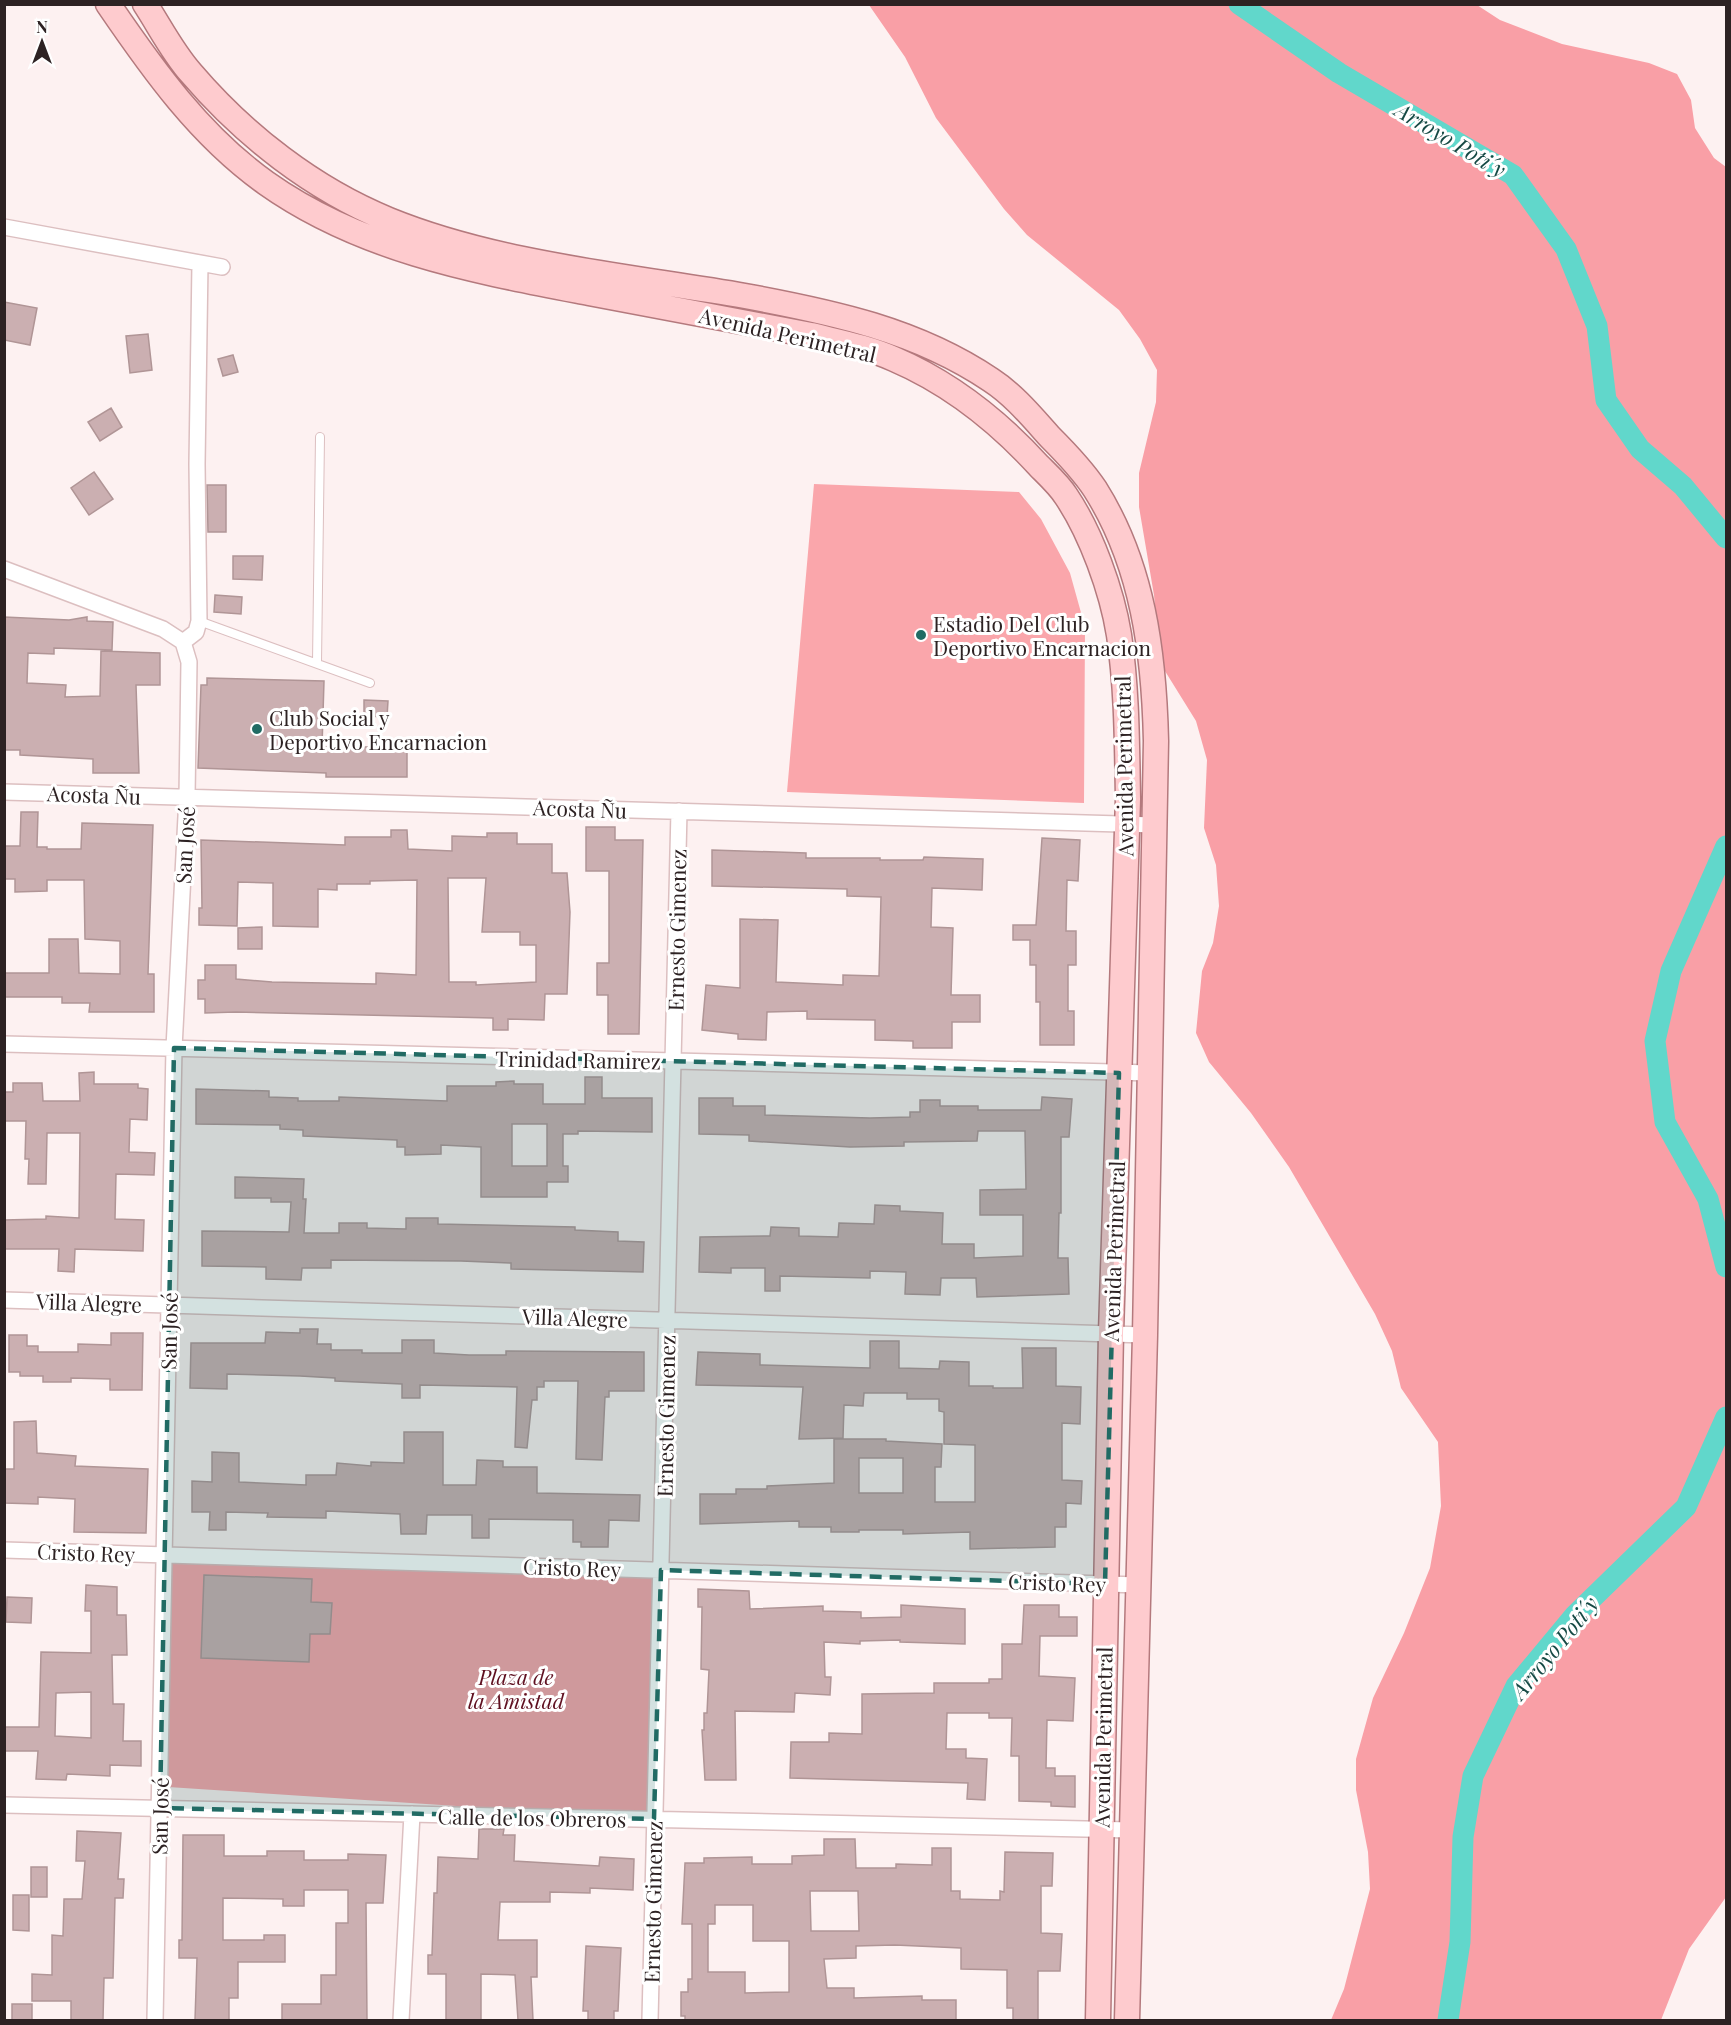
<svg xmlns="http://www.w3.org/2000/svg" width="1731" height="2025" viewBox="0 0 1731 2025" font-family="'Playfair Display',serif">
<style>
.green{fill:#faa6ab}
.forest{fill:#f99fa6}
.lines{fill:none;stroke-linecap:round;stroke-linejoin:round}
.canal{stroke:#61d7cb;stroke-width:21}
.building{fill:#cbafb1;stroke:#b09596;stroke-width:1.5;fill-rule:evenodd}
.service-casing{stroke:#dcbfc0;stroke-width:10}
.minor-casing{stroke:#dcbfc0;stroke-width:18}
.primary-casing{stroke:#b4797d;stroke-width:27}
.service{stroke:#fff;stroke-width:8}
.minor{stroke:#fff;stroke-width:15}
.primary{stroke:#fecbce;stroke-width:24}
.marked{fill:#216b64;fill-opacity:0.2;stroke:#216b64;stroke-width:4.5;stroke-dasharray:12 8;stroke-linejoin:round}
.poi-dot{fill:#216b64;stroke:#fff;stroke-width:2}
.labels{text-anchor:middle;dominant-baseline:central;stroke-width:6;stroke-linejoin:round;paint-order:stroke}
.street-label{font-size:21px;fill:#2d2223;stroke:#fff}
.poi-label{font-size:21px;fill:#2d2223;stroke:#fff;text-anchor:start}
.park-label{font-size:21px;font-style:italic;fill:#5f1020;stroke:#fff}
.water-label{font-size:22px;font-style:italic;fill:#164a45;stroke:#fff}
</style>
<rect width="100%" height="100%" fill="#fdf1f1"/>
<path class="green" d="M814,484L1019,492L1041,519L1070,573L1085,627L1084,803L787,792Z
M172,1559L661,1570L654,1819L168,1787Z"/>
<path class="forest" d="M869,5H1477L1500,20L1562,44L1649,63L1677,74L1691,100L1695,128L1714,158L1726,167V1897L1689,1949L1661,2020H1331L1344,1989L1370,1889L1368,1852L1356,1790V1759L1373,1698L1404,1633L1430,1568L1441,1506L1438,1442L1401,1388L1392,1351L1375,1314L1289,1167L1251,1113L1209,1062L1196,1033L1202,971L1213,943L1219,906L1216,865L1204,828L1207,760L1196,721L1160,663L1154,595L1139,507V473L1156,402L1157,370L1140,339L1119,310L1027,235L1004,209L936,118L905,57Z"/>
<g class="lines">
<path class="canal" d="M1239,4L1339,73L1513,175L1566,249L1597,326L1606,400L1640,449L1683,486L1726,538
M1726,846L1671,971L1655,1041L1665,1122L1708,1199L1726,1267
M1448,2020L1460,1942L1463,1837L1473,1776L1516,1686L1575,1615L1686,1507L1726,1417"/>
</g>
<path class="building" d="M4,302L37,308L30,345L4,340Z
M148,334L152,370L130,373L126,336Z
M233,355L238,372L223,376L218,359Z
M111,408L122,427L100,441L88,422Z
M94,472L113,499L89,515L71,488Z
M207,485H226V532H208Z
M233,556H263L262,580L233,579Z
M215,595L242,597L241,614L214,612Z
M4,617L69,620L87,617V621L113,622L112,650L54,648V654L28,653L27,683L66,685L65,697L100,696L101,651L160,653V685H136L139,773H93V759L20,755V750H4Z
M207,678L324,681L322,747H407V777H326V773L198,768L201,685H207Z
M364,700L388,701L387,717L364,716Z
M21,812H38L37,847H47V849H81L82,823L153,825L148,974H154V1012H89L90,1003H62V997H4V973H49V939H78L79,973L120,974V941L85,939L84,880H47V891L15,892V879H4V846H20Z
M586,827H615V840H643L639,1034H608V995H597V963H609V871H586Z
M391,830H407L408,849L452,851V836L487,837V833H517V844H552V873H567L570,912L567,994H545L544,1020L508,1019V1030H493V1018L236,1012L205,1013V999H198V980H205V965H236V979L272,982L376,984V973L416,975L417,880L370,881V884H337V890L318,889V927L273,926V883L238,882L237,926L199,925V908H202L201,840L345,845V837H391ZM448,878H486L482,932H520V945H536V982L476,985V982H449Z
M1042,838L1080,840L1078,881L1067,880L1066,931H1076V965H1068V1011H1074V1045H1040V1002H1036V965H1030V940H1013V925H1036Z
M712,850L806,853V858H880V860H923L924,857L983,859L982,890L932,888L931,927L953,928L951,995H980V1022H952V1048H913V1041L875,1040V1020L807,1019V1011L767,1012L766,1040L738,1039V1034L702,1030L706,985L740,988V919L778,920L776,982L843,985V975L879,976L881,897L847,896V889L712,886Z
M262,927V949H238V928Z
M94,1072V1084H138V1088L148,1089L147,1120L130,1119L129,1152L155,1153L154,1175L116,1174L115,1219L144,1220L143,1251L75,1249L74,1272L58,1271L59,1249H4V1220L46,1219V1216L79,1218L80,1133H47L46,1184H28L29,1159H25L26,1121H4V1092H13V1083H42L43,1101H80L79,1073Z
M585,1077H602V1098H652V1132L578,1131V1134H563V1166H568V1182H547V1197H481V1147L441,1145V1154L405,1155V1147H397V1140L303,1136V1130L280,1129V1125L196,1124V1089L269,1091V1097L298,1098V1101H339V1097L447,1101V1086H496V1082L514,1081V1084H543V1104H585ZM512,1124H547V1166H512Z
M1042,1097L1072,1099L1069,1137H1061V1213H1059L1058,1258H1068L1069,1294L977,1297L976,1278H941L940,1295L905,1294L906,1272L870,1271V1278L780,1276V1291H765V1268H731V1273L699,1272L700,1237L770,1236L771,1227L799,1228V1236L838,1237L839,1223L874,1224L875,1205L900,1206V1211L943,1213L942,1244H974V1258L1023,1256V1215H980V1190L1026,1189L1025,1131H978L977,1141L904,1142V1146L850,1147L749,1141V1135L699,1134V1098H733V1106H765V1115L870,1118L910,1117V1112H920V1100H940V1106H978V1110H1041Z
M235,1177L304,1179L303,1199H306L304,1233H339V1223H367V1228L406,1229V1218H438V1224L575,1227V1230L618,1232V1241L644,1242L643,1272L511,1269V1263L461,1261L331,1260V1268H302L301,1280L266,1279V1267L202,1266V1231L289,1232L291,1202H271V1198H235Z
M300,1329H318L317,1344H331V1350H362V1353H402V1340H434V1353L469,1355H506V1351L644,1352V1391H609V1397H605L602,1460L576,1459L578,1381H544V1387H537V1400H532L527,1448L515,1447L517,1387L420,1385V1398H402V1384L335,1381V1378L300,1376L227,1374V1389L190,1388L191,1343H265L266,1332L300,1333Z
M111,1333H143L142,1390H110V1379L71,1378V1382H43V1376H20V1372H9V1335H27V1346H38V1352H78V1344L111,1345Z
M870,1341H899V1368L939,1369L940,1361L969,1362V1386H993V1388H1023L1022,1348H1056V1386L1081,1387L1080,1424L1062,1423V1480L1082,1481L1081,1504L1066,1503V1527H1055V1547L970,1549V1532L903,1534V1530H859V1532H831V1527H799V1521L700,1524V1494H736V1489H767V1486L834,1483V1439H886V1441L942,1444L941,1467H935V1502H975V1445L944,1444V1412L939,1411V1399H907V1393H864L863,1406L844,1405L843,1438L799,1439L803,1387L696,1385L698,1352L760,1354V1365L870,1368ZM859,1458H903V1493H859Z
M36,1421L37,1453L76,1456L75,1466L148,1469L146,1533L74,1532L75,1499L38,1497V1504L4,1503V1469H14V1422Z
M404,1432H443V1485H476L477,1460L503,1461V1467H537V1493L640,1495L639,1521L609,1520L608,1547H581V1542H573V1520L489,1519V1538H472V1515H427L426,1534H401L400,1514L326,1511V1518L267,1517L268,1513L226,1512V1530H209L210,1512H192V1481L212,1482V1452L239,1453V1482L306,1485V1475H336L337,1463L371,1466V1462L404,1463Z
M204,1575L312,1579L311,1602L332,1603L330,1634H310L309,1662L201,1658Z
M86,1585L117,1587V1615H126L127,1655H112L113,1704H124L123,1741H141V1766L110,1765V1776L67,1774L66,1780L36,1779L38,1751H4V1727H39L41,1652L91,1653V1611H85ZM91,1692V1738L55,1736L56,1693Z
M698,1589L749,1591L750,1609L823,1606V1611L861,1612V1618L901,1617V1605L965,1609V1644L900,1642V1640L860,1641V1644L824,1642L825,1677H831L830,1695L795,1693L794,1712L735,1711L736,1780H705L702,1730H704V1713H707L709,1670L701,1669L702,1607H698Z
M7,1597L32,1598L31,1623L6,1622Z
M1024,1605H1059V1617H1077V1636H1040L1039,1676L1075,1678L1073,1721L1047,1720L1046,1768H1055V1776H1075V1807L1051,1806V1802L1019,1801V1756H1011L1012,1718H989V1713H947L946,1749H966V1758L987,1759L985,1800L967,1799L968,1783L790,1778L791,1742H829V1733L862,1734V1694L934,1693V1683H989V1679H1002V1644H1022Z
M479,1829H504L503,1835H515L514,1861L599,1866L600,1857L634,1859L633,1890L590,1888V1893L550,1892V1902H500L498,1940H537V1977H531L533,2020H518L515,1975L481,1974V2020H446V1974H428V1955H432L434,1893H437L438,1857L478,1859Z
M77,1831L121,1833L118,1879H124L123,1898H115L113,1978H104L103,2020H71V2001H32V1974L52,1975V1935L63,1936L64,1899H82L85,1861H76Z
M183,1835H224V1856H267V1851H304V1860H348V1854L386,1855L383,1903H366L367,2020H282V2004H321V1975H336V1923H348V1890H304V1906H283V1899L223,1898V1940H264V1935H285V1962H238V1998H229V2020H195L197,1958H179V1940H182Z
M824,1839H855L856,1868H896V1864L932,1865V1848H951V1891H960V1899L1000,1900V1891L1004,1892L1005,1852L1053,1853L1052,1886H1041V1933L1062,1934L1060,1971H1038V2020H1013V2008H1007V1970L961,1969V1948L895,1945L856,1946V1958L824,1959L827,1988H854V1998L922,1996V2000H956V2020H685V2016H681V1992H688V1979H692V1924H682L685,1863H704V1858L752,1857V1864H792V1856L824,1855ZM810,1891H858L859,1931H811ZM715,1905H753V1941H789V1992L745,1993V1972H708V1924H715Z
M31,1867H47V1897H31Z
M13,1895H29V1931L13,1930Z
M586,1946L621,1948L618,2011H614V2020H588V2011H583Z
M12,2004H32V2020H12Z"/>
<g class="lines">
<defs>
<path id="service" d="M199,621L370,683
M317,663L320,437"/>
<path id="minor" d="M4,227L222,267
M4,569L163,629L183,642
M183,642L196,632L199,621L197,464L200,263
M4,792L1155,825
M4,1044L1151,1073
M4,1300L1145,1335
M4,1550L1139,1585
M4,1805L1131,1830
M155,2020L174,1048L187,797L189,662L183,642
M401,2020L412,1814
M650,2020L679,811"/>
<path id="primary" d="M108,4C153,70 200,136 266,183C362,251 475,271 589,293C663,307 737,321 811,335C839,342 867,347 894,359C950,383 998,421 1039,466C1048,475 1059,485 1066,496C1091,533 1112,591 1119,635C1127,689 1127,745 1128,799L1111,1333L1098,2020
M145,4C160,27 173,53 191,73C244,135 313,189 389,220C497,264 629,276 745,296C832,312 917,330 991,380C1014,395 1032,417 1050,437C1066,453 1083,471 1095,489C1143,565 1154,653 1156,741L1145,1335L1127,2020"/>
</defs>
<use href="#service" class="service-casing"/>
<use href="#minor" class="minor-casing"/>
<use href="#primary" class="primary-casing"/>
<use href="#service" class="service"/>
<use href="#minor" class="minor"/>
<use href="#primary" class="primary"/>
</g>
<path class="marked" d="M174,1048L1119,1073L1105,1584L661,1570L654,1819L160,1808Z"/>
<g class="poi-dot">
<circle cx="921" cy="635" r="6"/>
<circle cx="257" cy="729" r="6"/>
</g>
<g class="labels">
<g class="street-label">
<text transform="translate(788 334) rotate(13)">Avenida Perimetral</text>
<text transform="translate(1123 766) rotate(-91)">Avenida Perimetral</text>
<text transform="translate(94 794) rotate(2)">Acosta Ñu</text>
<text transform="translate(580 808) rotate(2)">Acosta Ñu</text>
<text transform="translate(184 845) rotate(-87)">San José</text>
<text transform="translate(676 930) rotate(-89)">Ernesto Gimenez</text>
<text transform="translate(578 1059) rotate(1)">Trinidad Ramirez</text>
<text transform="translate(1113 1251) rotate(-88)">Avenida Perimetral</text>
<text transform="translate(89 1302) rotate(2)">Villa Alegre</text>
<text transform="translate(575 1317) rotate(2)">Villa Alegre</text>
<text transform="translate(168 1331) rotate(-89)">San José</text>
<text transform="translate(665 1416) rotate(-89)">Ernesto Gimenez</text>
<text transform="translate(86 1552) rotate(2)">Cristo Rey</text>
<text transform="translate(572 1567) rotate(2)">Cristo Rey</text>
<text transform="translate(1057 1582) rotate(2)">Cristo Rey</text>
<text transform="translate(1102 1737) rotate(-89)">Avenida Perimetral</text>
<text transform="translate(159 1816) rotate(-89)">San José</text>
<text transform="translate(532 1817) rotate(1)">Calle de los Obreros</text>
<text transform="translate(652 1902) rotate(-89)">Ernesto Gimenez</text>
</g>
<g class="poi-label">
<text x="933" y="623">Estadio Del Club<tspan x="933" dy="24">Deportivo Encarnacion</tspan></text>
<text x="269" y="717">Club Social y<tspan x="269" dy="24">Deportivo Encarnacion</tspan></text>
</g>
<g class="park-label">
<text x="516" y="1676">Plaza de<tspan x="516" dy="24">la Amistad</tspan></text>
</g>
<g class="water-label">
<text transform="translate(1451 139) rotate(31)">Arroyo Poti´y</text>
<text transform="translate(1554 1647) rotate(-51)">Arroyo Poti´y</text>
</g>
</g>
<rect width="1731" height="2025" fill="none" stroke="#2d2223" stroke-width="12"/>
<g transform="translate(42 42)" stroke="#ffffff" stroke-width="4.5" paint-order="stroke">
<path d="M0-4.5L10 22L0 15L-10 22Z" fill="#2d2223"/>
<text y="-9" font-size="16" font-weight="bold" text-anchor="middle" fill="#2d2223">N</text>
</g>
</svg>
